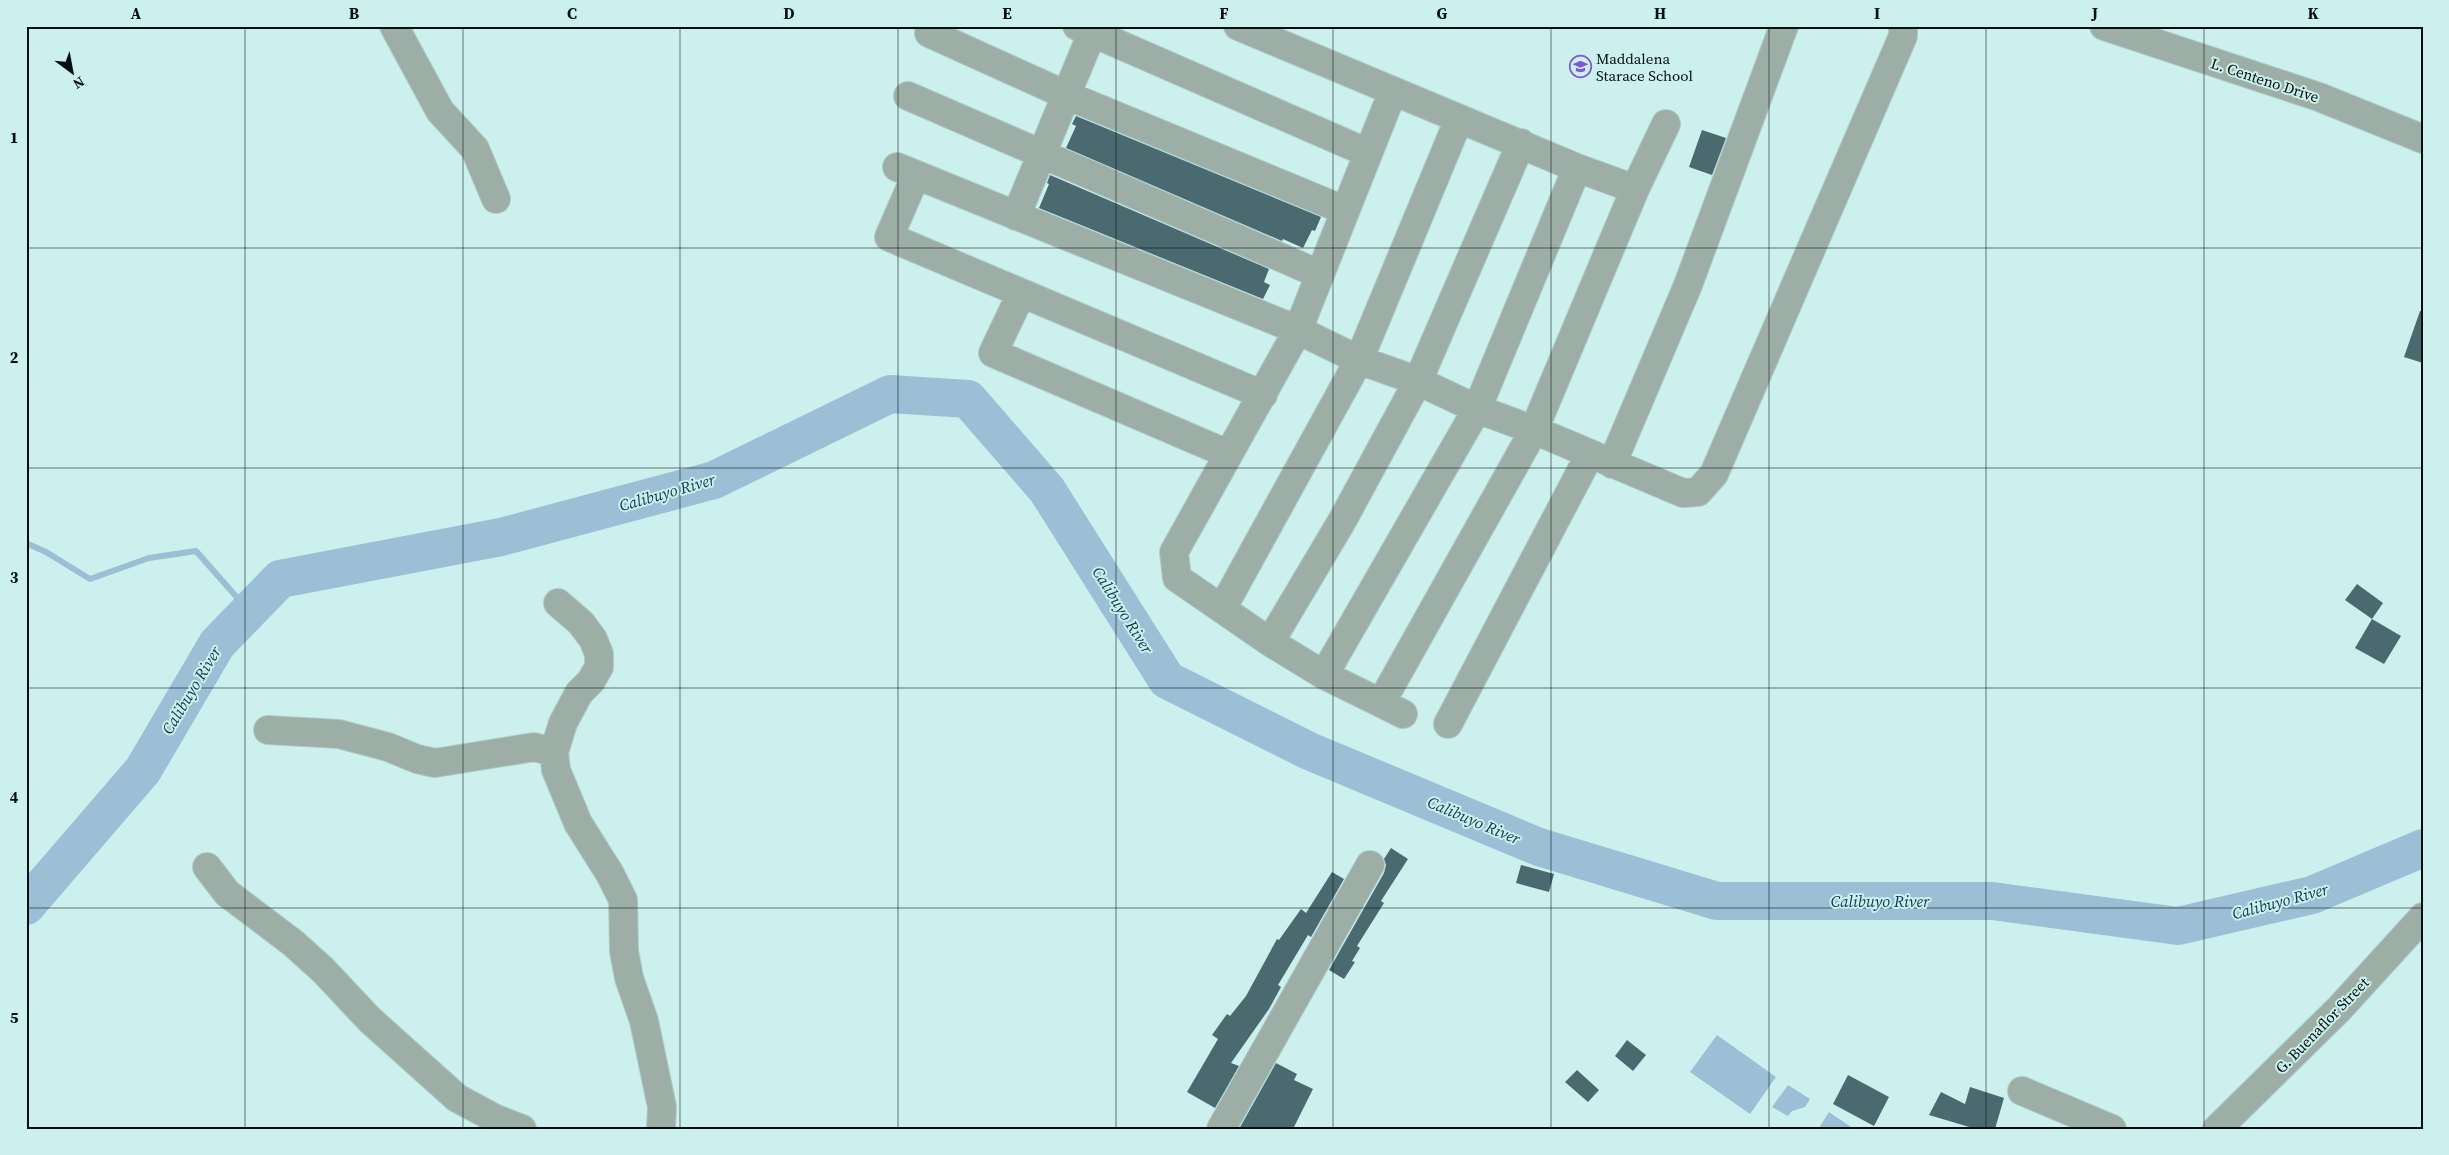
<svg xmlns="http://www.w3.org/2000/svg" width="2449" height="1155" viewBox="0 0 2449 1155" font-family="'Source Serif 4',serif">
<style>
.water{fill:#9bbfd4}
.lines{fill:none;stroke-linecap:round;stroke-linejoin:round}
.stream{stroke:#9bbfd4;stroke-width:6}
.river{stroke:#9bbfd4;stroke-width:38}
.building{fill:#4a6a70}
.minor-casing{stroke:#acccc9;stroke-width:30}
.minor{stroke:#9daea7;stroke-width:28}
.grid{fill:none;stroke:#030f0e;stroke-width:1;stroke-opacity:0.55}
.labels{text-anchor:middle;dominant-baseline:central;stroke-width:4;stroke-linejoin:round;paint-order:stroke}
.poi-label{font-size:15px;fill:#030f0e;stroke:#ccf0ed;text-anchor:start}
.street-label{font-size:15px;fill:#030f0e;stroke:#ccf0ed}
.water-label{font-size:16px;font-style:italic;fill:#073a50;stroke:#ccf0ed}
.neatline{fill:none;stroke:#030f0e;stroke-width:2}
.grid-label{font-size:16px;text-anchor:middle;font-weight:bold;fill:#030f0e}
</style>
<rect width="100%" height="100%" fill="#ccf0ed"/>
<path class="water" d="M1717,1035L1776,1077L1750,1114L1690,1072Z
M1788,1085L1810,1099L1805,1107L1792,1111L1788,1116L1772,1107Z
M1829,1112L1854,1129L1819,1128Z"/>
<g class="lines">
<path class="stream" d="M26,543L46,552L90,579L149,558L196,551L249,611"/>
<path class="river" d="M26,906L143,770L217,644L280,579L501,537L714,480L890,394L968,399L1047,490L1167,680L1309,751L1539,847L1717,901H1992L2178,926L2312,895L2423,848"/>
</g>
<path class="building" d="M1076,116L1321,217L1315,231L1312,230L1303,248L1283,239L1282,241L1066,148L1076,126L1072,124Z
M1702,130L1726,138L1712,175L1689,167Z
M1050,175L1269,269L1264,282L1270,285L1263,299L1039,208L1049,184L1047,183Z
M2420,311H2423V363L2404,357Z
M2357,584L2383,603L2372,619L2345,600Z
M2372,619L2401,636L2384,664L2355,648Z
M1391,848L1408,859L1381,901L1384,903L1357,946L1360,948L1352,961L1355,962L1344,979L1329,970L1384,873L1386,865L1384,859Z
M1521,865L1554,874L1549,892L1516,883Z
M1332,872L1344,879L1311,937L1308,935L1278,985L1281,987L1269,1009L1231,1063L1239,1066L1215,1108L1187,1092L1218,1039L1212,1035L1227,1014L1230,1016L1246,996L1277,939L1279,940L1301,909L1306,913Z
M1627,1040L1646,1055L1633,1071L1615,1056Z
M1276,1063L1297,1074L1294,1080L1313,1089L1293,1129H1239Z
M1577,1070L1599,1090L1588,1102L1565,1082Z
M1848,1075L1889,1097L1874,1126L1833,1104Z
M1970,1087L2004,1098L1995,1129H1976L1929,1115L1941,1092L1965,1104Z"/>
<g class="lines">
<defs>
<path id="minor" d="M394,26L440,111L475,149L496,199
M1077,26L1368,153
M1238,26L1577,168L1635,189
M2104,26L2319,97L2423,139
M929,33L1066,95L1344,210
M1393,91L1298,330L1174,552L1177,578L1270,642L1324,675L1381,703L1534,430L1635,189L1666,124
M908,96L1319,274
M897,167L1298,330L1359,360L1418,381L1477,409L1534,430L1683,493L1698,492L1714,474L1903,36V26
M916,175L889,237L1263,395
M1016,216L1095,26
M1021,294L993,353L1228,454
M1612,464L1688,285L1784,26
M558,603L581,623L593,639L599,654V667L591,681L579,693L563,723L554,752L556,770L578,823L610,874L623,900L624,951L629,978L644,1021L662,1107L661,1129
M1222,609L1359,360L1459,119
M1270,642L1342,521L1418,381L1521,143
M1324,675L1477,409L1577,168
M1381,703L1403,714
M1448,724L1590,454
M268,730L339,734L388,747L417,759L435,763L534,747L554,752
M207,867L227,893L293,943L323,970L369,1019L457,1098L494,1118L522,1129
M2022,1091L2112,1129
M1221,1129L1370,865
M2217,1129L2339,1009L2423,917"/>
</defs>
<use href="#minor" class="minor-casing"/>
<use href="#minor" class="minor"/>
</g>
<path class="grid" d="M245,26V1129M463,26V1129M680,26V1129M898,26V1129M1116,26V1129M1333,26V1129M1551,26V1129M1769,26V1129M1986,26V1129M2204,26V1129M26,248H2423M26,468H2423M26,688H2423M26,908H2423"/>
<defs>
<symbol id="school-ring" viewBox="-11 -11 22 22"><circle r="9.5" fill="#ccf0ed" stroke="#8359d3" stroke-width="1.5"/><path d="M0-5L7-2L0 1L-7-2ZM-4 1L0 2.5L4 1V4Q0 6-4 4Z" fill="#8359d3"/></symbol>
</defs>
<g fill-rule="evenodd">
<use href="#school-ring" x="1568" y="54" width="25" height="25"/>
</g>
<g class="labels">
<g class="poi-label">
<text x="1596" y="58">Maddalena<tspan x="1596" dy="17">Starace School</tspan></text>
</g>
<g class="street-label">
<text transform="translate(2265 80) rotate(18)">L. Centeno Drive</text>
<text transform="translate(2322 1025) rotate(-46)">G. Buenaflor Street</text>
</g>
<g class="water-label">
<text transform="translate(667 492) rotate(-16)">Calibuyo River</text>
<text transform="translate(1123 610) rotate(58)">Calibuyo River</text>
<text transform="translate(191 690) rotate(-59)">Calibuyo River</text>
<text transform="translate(1474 820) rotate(23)">Calibuyo River</text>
<text x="1880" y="901">Calibuyo River</text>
<text transform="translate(2280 901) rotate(-15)">Calibuyo River</text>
</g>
</g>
<rect width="2449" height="1155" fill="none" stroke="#ccf0ed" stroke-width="55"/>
<g transform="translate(72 72) rotate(148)" stroke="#ccf0ed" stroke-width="4" paint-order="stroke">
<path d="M0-4L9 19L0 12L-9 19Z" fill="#030f0e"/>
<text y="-8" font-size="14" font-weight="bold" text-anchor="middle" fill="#030f0e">N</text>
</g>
<rect x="28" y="28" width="2394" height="1100" class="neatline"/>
<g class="grid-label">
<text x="136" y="19">A</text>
<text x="354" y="19">B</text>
<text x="572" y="19">C</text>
<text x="789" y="19">D</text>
<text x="1007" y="19">E</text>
<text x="1224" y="19">F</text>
<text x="1442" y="19">G</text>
<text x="1660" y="19">H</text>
<text x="1877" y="19">I</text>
<text x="2095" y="19">J</text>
<text x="2313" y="19">K</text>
<text x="14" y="143">1</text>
<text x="14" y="363">2</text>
<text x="14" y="583">3</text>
<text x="14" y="803">4</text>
<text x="14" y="1023">5</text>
</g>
</svg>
